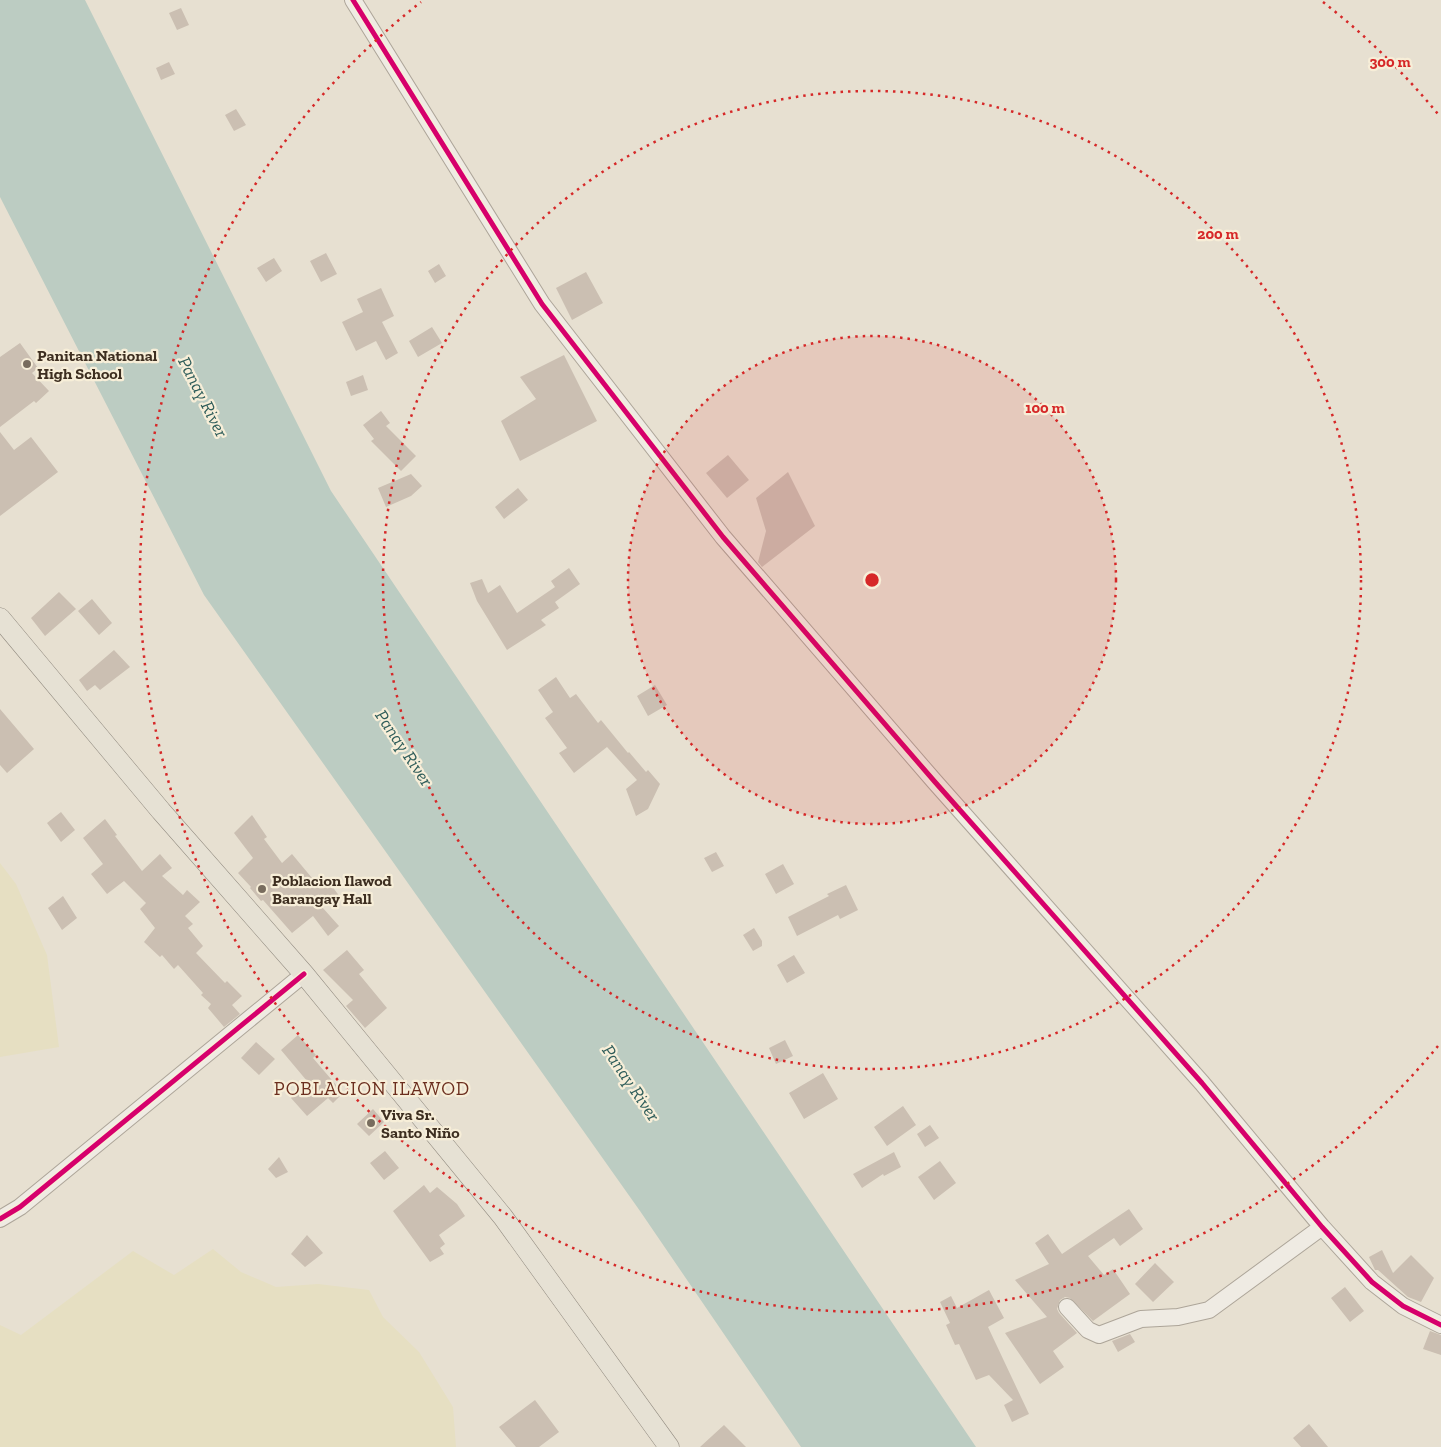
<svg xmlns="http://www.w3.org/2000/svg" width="1441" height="1447" viewBox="0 0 1441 1447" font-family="'Zilla Slab',serif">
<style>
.farmland{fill:#e6dfc2}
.water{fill:#bcccc2}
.building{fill:#cbbfb2}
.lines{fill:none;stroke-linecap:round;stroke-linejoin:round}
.minor-casing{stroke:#ada599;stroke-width:18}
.major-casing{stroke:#928b80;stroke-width:21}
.minor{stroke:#efebe3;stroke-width:16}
.major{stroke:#e6e1d4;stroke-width:20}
.cycleway-casing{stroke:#f7eed8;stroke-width:8}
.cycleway{stroke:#d6006c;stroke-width:5}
.ring{fill:none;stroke:#d62828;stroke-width:2.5;stroke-dasharray:2.5 5}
.poi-dot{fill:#786c5e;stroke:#f7eed8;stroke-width:2}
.labels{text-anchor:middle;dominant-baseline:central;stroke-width:4.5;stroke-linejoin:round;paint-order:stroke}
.poi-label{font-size:16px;font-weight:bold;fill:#3d2e20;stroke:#f7eed8;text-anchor:start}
.water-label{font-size:18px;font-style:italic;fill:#2f5d5a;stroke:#f7eed8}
.quarter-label{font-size:19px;letter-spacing:1px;fill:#6b2e1e;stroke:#f7eed8}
.centre{fill:#d62828;stroke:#f7eed8;stroke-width:2.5}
.ring-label{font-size:15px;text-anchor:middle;font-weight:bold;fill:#d62828;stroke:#f7eed8;stroke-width:4.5;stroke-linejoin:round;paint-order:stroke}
</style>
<rect width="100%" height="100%" fill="#e7e0d1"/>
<path class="farmland" d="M0,863L16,884L47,955L59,1047L0,1057Z
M213,1249L241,1272L276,1287L318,1284L369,1290L383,1317L419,1352L453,1407L456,1447H0V1325L21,1335L133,1251L174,1275Z"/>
<path class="water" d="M0,0H85L331,491L976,1447H801L640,1211L204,595L0,197Z"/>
<path class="building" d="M181,8L189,25L177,30L169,13Z
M169,62L175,74L161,80L156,68Z
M236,109L246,125L234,131L225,115Z
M326,253L337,274L321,282L310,261Z
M274,258L282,271L266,282L257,268Z
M439,264L446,276L435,283L428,271Z
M586,272L603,303L572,320L556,288Z
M381,288L394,316L382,322L398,353L386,360L376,341L356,351L342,322L363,312L357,299Z
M432,327L442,343L418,357L409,341Z
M20,343L38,368L32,373L49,391L36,403L34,401L0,427V357Z
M564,355L597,421L520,461L501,421L536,399L520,377Z
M363,375L368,390L351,396L346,382Z
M381,411L390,423L386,426L416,456L401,471L371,441L374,439L363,425Z
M0,432L14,450L31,437L58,472L0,516Z
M728,455L749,480L727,498L706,473Z
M788,472L815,526L762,567L758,562L766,531L756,498Z
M411,474L422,486L411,496L386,507L378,488Z
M518,488L528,500L504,519L495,507Z
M569,568L580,584L555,602L559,608L541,620L546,625L507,650L477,601L470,583L482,579L488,593L500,585L517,613L555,587L551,581Z
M59,592L76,609L45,636L31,618Z
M92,599L112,623L99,635L78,611Z
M114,650L130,667L100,690L95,685L87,691L79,680Z
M556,677L570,698L576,694L598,723L601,720L628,753L629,752L646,772L648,770L660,784L648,809L636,816L626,789L637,780L607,747L574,773L559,753L567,748L545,718L553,712L538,690Z
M655,685L667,705L648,716L637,696Z
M0,709L34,749L7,773L0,765Z
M61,812L75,830L61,842L47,823Z
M252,815L267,837L264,839L282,863L292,854L317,884L326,878L340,897L322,907L339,926L328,936L313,916L292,933L263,900L261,901L250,888L251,887L238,873L253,858L234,833Z
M105,819L117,835L115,836L142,871L160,854L172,868L162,876L183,895L187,890L200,902L185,916L193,924L188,928L203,946L196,953L225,983L227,981L242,996L232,1005L240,1014L224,1027L208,1008L211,1004L201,995L203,993L178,965L174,969L162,955L160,957L144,942L155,928L140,909L146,903L124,881L107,894L91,874L103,864L83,838Z
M716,852L724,866L712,872L704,858Z
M783,864L794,884L776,894L765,874Z
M846,885L858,910L840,919L838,915L797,936L788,917L829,896L827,894Z
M63,896L77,918L62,930L48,908Z
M754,928L762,941V946L753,951L743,935Z
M347,950L364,970L359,974L387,1008L365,1028L346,1006L353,1000L323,970Z
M794,955L805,973L787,983L777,965Z
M298,1035L316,1055L313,1058L343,1093L333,1103L328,1098L307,1116L291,1098L307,1081L281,1050Z
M785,1040L793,1056L776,1064L769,1048Z
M256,1042L275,1059L259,1075L241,1058Z
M823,1073L838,1099L804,1119L789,1093Z
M903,1106L916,1125L887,1146L874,1127Z
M373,1109L384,1122L369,1136L357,1124Z
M930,1125L939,1138L925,1147L917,1134Z
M385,1151L399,1168L384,1180L370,1163Z
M894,1152L901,1167L884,1176L883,1174L862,1188L853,1174Z
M279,1157L288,1172L276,1178L268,1169Z
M940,1161L956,1183L934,1200L918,1177Z
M424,1185L430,1193L437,1187L457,1204L465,1216L439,1235L445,1244L440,1248L444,1254L430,1262L393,1211Z
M1129,1209L1143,1229L1120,1246L1114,1238L1088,1256L1104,1275L1113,1269L1130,1294L1093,1321L1070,1298L1065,1297L1060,1300L1057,1309L1059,1313L1077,1333L1053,1351L1064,1367L1040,1384L1005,1333L1047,1317L1015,1280L1049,1264L1035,1243L1048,1234L1062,1254Z
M307,1235L323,1253L305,1267L291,1254Z
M1382,1250L1393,1273L1411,1255L1434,1278L1421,1302L1408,1297L1378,1270H1375L1369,1257Z
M1155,1263L1174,1282L1153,1302L1135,1284Z
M1345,1287L1364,1311L1350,1322L1331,1298Z
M989,1290L1004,1318L988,1327L1029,1414L1012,1422L1004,1405L1013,1400L989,1375L976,1380L959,1344L955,1345L946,1325L950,1323L940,1302L951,1296L957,1308Z
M1430,1331L1441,1335V1355L1423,1349Z
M1130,1334L1135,1342L1118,1352L1112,1341Z
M535,1400L559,1432L539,1447H516L499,1427Z
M1309,1424L1328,1447H1301L1293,1438Z
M724,1425L746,1447H700Z"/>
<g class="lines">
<defs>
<path id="minor" d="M353,0L542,304L723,537L935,782L1202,1083L1322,1227L1372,1282L1403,1306L1441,1325
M0,1219L20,1207L304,974
M1067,1307L1088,1330L1099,1335L1141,1319L1178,1317L1209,1310L1322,1227"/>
<path id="major" d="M0,618L161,811L304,974L503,1217L669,1447"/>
</defs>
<use href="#minor" class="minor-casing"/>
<use href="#major" class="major-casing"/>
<use href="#minor" class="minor"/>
<use href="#major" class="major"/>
<defs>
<path id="cycleway" d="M353,0L542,304L723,537L935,782L1202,1083L1322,1227L1372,1282L1403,1306L1441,1325
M0,1219L20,1207L304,974"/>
</defs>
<use href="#cycleway" class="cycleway-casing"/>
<use href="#cycleway" class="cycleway"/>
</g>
<circle cx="872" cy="580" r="244" fill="#d62828" fill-opacity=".12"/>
<g class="ring">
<circle cx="872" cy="580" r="244"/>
<circle cx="872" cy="580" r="489"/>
<path d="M1438 1046A733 733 0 1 1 421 2M1323 2A733 733 0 0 1 1438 114"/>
</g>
<g class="poi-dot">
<circle cx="27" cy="364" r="5"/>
<circle cx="262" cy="889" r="5"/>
<circle cx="371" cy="1123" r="5"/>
</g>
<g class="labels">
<g class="poi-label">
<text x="37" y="355">Panitan National<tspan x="37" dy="18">High School</tspan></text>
<text x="272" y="880">Poblacion Ilawod<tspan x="272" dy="18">Barangay Hall</tspan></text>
<text x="381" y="1114">Viva Sr.<tspan x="381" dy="18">Santo Niño</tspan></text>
</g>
<g class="water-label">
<text transform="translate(203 397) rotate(63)">Panay River</text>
<text transform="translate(404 748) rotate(56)">Panay River</text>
<text transform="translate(631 1083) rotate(56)">Panay River</text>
</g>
<g class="quarter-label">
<text x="372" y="1088">POBLACION ILAWOD</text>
</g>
</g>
<circle cx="872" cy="580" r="8" class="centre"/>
<g class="ring-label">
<text x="1390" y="67">300 m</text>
<text x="1218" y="239">200 m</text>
<text x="1045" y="413">100 m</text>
</g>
</svg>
